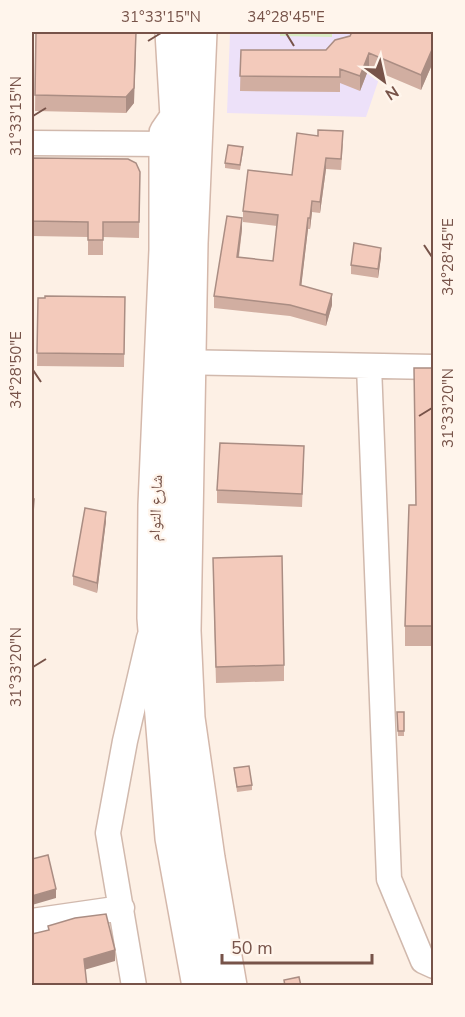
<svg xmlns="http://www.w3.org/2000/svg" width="465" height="1017" viewBox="0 0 465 1017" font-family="'Nunito Sans','Noto Naskh Arabic',sans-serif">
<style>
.education{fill:#ede1f9}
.green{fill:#d8ebc3}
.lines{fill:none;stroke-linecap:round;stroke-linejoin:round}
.street-casing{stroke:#d1b9ad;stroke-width:27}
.secondary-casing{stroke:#d4b8ab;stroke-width:36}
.street{stroke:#fff;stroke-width:24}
.secondary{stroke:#fff;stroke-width:33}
.wall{fill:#d1aea1}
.shaded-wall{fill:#aa8d83}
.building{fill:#f3cabb;stroke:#aa8d83;stroke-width:1.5}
.ticks{fill:none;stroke:#775349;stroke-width:2}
.labels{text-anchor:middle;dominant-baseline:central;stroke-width:4.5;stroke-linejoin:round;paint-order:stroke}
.street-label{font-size:16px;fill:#775349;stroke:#fff5ec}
.neatline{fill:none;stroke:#775349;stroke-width:2}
.ticks-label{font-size:15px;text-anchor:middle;fill:#775349}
</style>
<rect width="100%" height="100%" fill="#fdf0e5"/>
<path class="education" d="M230,32H395L366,117L227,113Z"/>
<path class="green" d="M280,32H332V37L280,36Z"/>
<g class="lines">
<defs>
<path id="street" d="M32,143L166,144
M173,362L434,367
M369,366L389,879L423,961L434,966
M32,921L122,908
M134,986L108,833L125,741L149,638"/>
<path id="secondary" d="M172,32L177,117L166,133V250L155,505L154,618L172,838L199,986
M200,32L191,243L184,631L188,718L208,858L230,986"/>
</defs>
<use href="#street" class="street-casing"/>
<use href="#secondary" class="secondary-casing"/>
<use href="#street" class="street"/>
<use href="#secondary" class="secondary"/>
</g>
<path class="wall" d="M36,32L134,103L126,113L35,111Z
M434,33V60L421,90L369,68L360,91L340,83V92L240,91L241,50H326Z
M343,143L341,170L326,169L320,213L312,212L310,229H308L301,286L332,305L326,326L290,316L214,308V296L242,229L239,257L273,261L277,226L243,222V211L292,175Z
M243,151L240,170L225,168V163Z
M32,158L140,172L139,238L103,237V255H88V237L32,236Z
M381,257L378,278L351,274V265Z
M125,297L124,367L37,366L38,298Z
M434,368V646H405V626Z
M304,459L302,507L217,503V490Z
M106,521L97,593L73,585V576Z
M213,574L284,665V681L216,683Z
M397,712H404V736H398Z
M234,768L252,785V790L237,792Z"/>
<path class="shaded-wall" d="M434,45V60L421,90V75Z
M136,48L134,103L126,113V97Z
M369,53V68L360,91V76Z
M326,158V169L320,213V202Z
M312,201V212L310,229V218Z
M242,218V229L237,268V257Z
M308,218V229L300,297V285Z
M381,248V257L378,278V269Z
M332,294V305L326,326V315Z
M106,512V521L97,593V583Z
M56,889V898L32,905V896Z
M115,950V961L84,970V959Z"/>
<path class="building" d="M36,32H136L134,88L126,97L35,95Z
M352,32H429L434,33V45L421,75L369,53L360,76L340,69V77L240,76L241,50H326L335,40L350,36Z
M318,130L343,131L341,159L326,158L320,202L312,201L310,218H308L300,285L332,294L326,315L290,305L214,296L227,216L242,218L237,257L273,261L278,215L243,211L248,170L292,175L297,133L318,136Z
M228,145L243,147L240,165L225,163Z
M32,158L128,159L136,163L140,172L139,222H103V240H88V222L32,221Z
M354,243L381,248L378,269L351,265Z
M45,296L125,297L124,354L37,353L38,298H45Z
M414,368H434V626H405L409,505H416Z
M220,443L304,446L302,494L217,490Z
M32,499H34L32,527Z
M85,508L106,512L97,583L73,576Z
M282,556L284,665L216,667L213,558Z
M397,712H404V731H398Z
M249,766L252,785L237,787L234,768Z
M48,855L56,889L32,896V859Z
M106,914L115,950L84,959L87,986H32V934L49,930L48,926L75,918Z
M299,977L301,986H285L284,980Z"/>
<path class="ticks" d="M286,33L294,46M148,41L161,33M33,116L46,108M424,245L432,257M33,370L41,382M419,416L432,408M33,667L46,659"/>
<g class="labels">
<g class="street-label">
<text transform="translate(156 508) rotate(-88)">شارع التوام</text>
</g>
</g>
<rect width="465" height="1017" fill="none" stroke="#fff5ec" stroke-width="66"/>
<g transform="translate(384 81) rotate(147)" stroke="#fff5ec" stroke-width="4.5" paint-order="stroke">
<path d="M0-4.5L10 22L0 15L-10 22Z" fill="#775349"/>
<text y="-9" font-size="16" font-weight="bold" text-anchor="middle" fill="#775349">N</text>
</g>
<path d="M222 954v9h150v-9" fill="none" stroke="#775349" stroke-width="3"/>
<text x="231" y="954" font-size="18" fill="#775349" stroke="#fff5ec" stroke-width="4.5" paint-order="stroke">50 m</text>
<rect x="33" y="33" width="399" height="951" class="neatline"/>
<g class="ticks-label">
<text x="161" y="22">31°33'15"N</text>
<text x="286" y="22">34°28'45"E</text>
<text transform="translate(16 116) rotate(-90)" y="5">31°33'15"N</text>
<text transform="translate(448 257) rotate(-90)" y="5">34°28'45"E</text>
<text transform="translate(16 370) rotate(-90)" y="5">34°28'50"E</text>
<text transform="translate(448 408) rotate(-90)" y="5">31°33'20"N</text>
<text transform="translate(16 667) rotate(-90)" y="5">31°33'20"N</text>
</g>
</svg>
